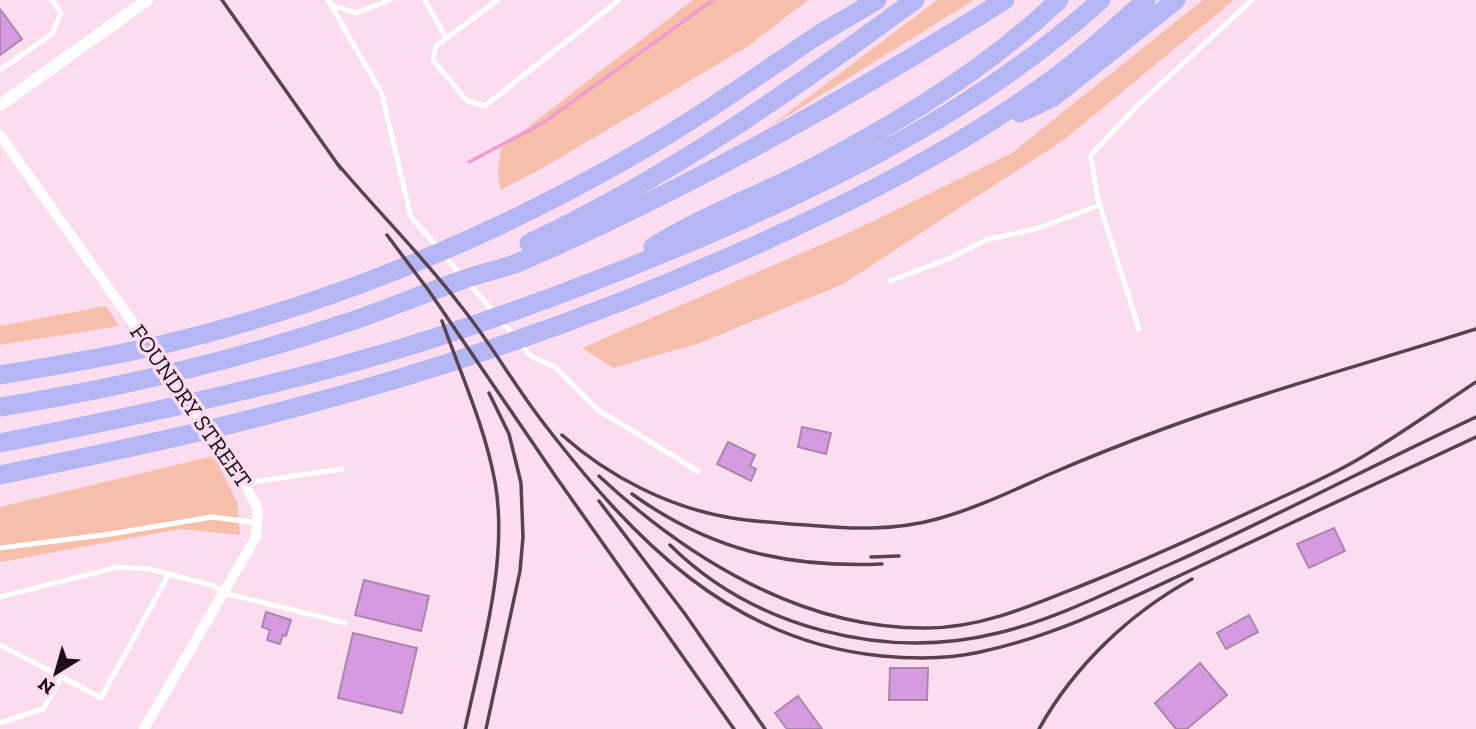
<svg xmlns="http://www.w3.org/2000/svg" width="1476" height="729" viewBox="0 0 1476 729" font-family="'Zilla Slab',serif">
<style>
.green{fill:#f7bfaa}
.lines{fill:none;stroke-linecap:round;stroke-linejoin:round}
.stream{stroke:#ef9cd0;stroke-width:3.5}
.building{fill:#d69ae0;stroke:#a987ae;stroke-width:2}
.service{stroke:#fff;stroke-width:5}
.minor{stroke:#fff;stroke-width:10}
.tertiary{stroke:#fff;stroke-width:12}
.motorway{stroke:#b4b7f3;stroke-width:19}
.rail{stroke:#57434f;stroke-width:3.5}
.labels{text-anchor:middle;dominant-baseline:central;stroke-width:7;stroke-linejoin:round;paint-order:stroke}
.street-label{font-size:23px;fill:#1f0e19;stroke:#fcddef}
</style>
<rect width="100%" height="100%" fill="#fcddef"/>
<path class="green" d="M693,0H808L747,47L541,169L501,190L498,174L501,148Z
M937,0H974L768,128Z
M1203,0H1234L1065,139L843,284L700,343L613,368L582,348L855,230L1012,153Z
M106,306L119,326L0,345V326Z
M214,456L237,502L240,535L181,529L0,562V507Z"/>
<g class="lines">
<path class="stream" d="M469,162L543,123L713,0"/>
</g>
<path class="building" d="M0,9L22,39L0,55Z
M802,427L831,433L826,454L798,447Z
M728,442L755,455L750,466L756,469L751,481L717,464Z
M1334,528L1345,551L1309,568L1297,544Z
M364,580L429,596L421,631L355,615Z
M266,612L291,620L286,636L283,635L280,644L267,640L270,630L262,627Z
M1249,615L1258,632L1226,649L1217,633Z
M353,633L417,648L402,713L338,698Z
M1200,663L1227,695L1187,729H1176L1155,703Z
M890,668H928L927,700H889Z
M798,696L822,729H787L775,713Z"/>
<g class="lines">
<path class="service" d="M328,0L382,94L411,217L438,248
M425,0L446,38
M498,0L436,46L433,60L467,101L485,106L619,0
M331,5L356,13L390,0
M0,70L52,34L61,13L52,0
M445,256L461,275
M890,281L948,259L986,240L1039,228L1100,205
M468,282L514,336
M1139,329L1097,196L1091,155L1137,106L1252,0
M520,343L531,356L555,367L598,410L698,471
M246,483L342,469
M0,548L110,534L212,517L259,523
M0,597L118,567L150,569L214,586L224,593L345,623
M0,645L62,677
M0,723L43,709L62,677L101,698L169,574"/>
<path class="minor" d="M0,135L242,477L258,510L256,537L144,729"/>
<path class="tertiary" d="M0,105L147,0"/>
<path class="motorway" d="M1020,113L1052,98L1176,0
M529,243C668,178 792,90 915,0
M653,247C699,218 751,198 800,174C893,126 983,72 1059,0
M0,375C54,366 108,357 161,345C320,307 476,244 618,164C685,127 746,84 809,41C831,26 855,14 877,0
M0,407C120,388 237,360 352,321C390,308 427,292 465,279C483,272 504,269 522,261C690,188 850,97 1005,0
M0,443C120,419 240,394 358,361C482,326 603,280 721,229C858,169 989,101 1101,0
M0,475C101,454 202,433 301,406C453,366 603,313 747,249C852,202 956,150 1050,81C1084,56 1115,28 1146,0"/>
<path class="rail" d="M222,0L341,169
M336,162C376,210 422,255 460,305C491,343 515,387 545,425C633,539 731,642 882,656C914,659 949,659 980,652C1056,636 1127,600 1196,568C1289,524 1383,480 1476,437
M387,235L429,291L556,477L734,729
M442,321C461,374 485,427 495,482C509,560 481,653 465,729
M562,435C609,477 670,508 732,518C756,522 781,523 806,525C850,529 894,531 937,519C977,508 1012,491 1050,474C1087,458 1125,443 1163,429C1266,391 1372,362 1476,329
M599,476C687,558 802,629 926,628C985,628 1040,602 1093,581C1152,557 1209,531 1267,504C1297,490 1328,477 1357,460C1398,436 1437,408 1476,382
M632,494C710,550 787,568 882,564
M599,501L685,614L765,729
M670,545C754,628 884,661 998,633C1060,618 1118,587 1175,562C1277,516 1375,464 1476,417
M871,557L899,556
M486,729L520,571L523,537L521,483L509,434L489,393
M1039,729C1074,666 1130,613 1192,579"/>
</g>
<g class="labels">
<g class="street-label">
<text transform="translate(191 406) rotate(55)">FOUNDRY STREET</text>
</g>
</g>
<g transform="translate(56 673) rotate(217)" stroke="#fcddef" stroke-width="5" paint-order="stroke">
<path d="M0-5L12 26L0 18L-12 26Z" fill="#1f0e19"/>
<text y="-10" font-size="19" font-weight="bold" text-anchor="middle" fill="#1f0e19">N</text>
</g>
</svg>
